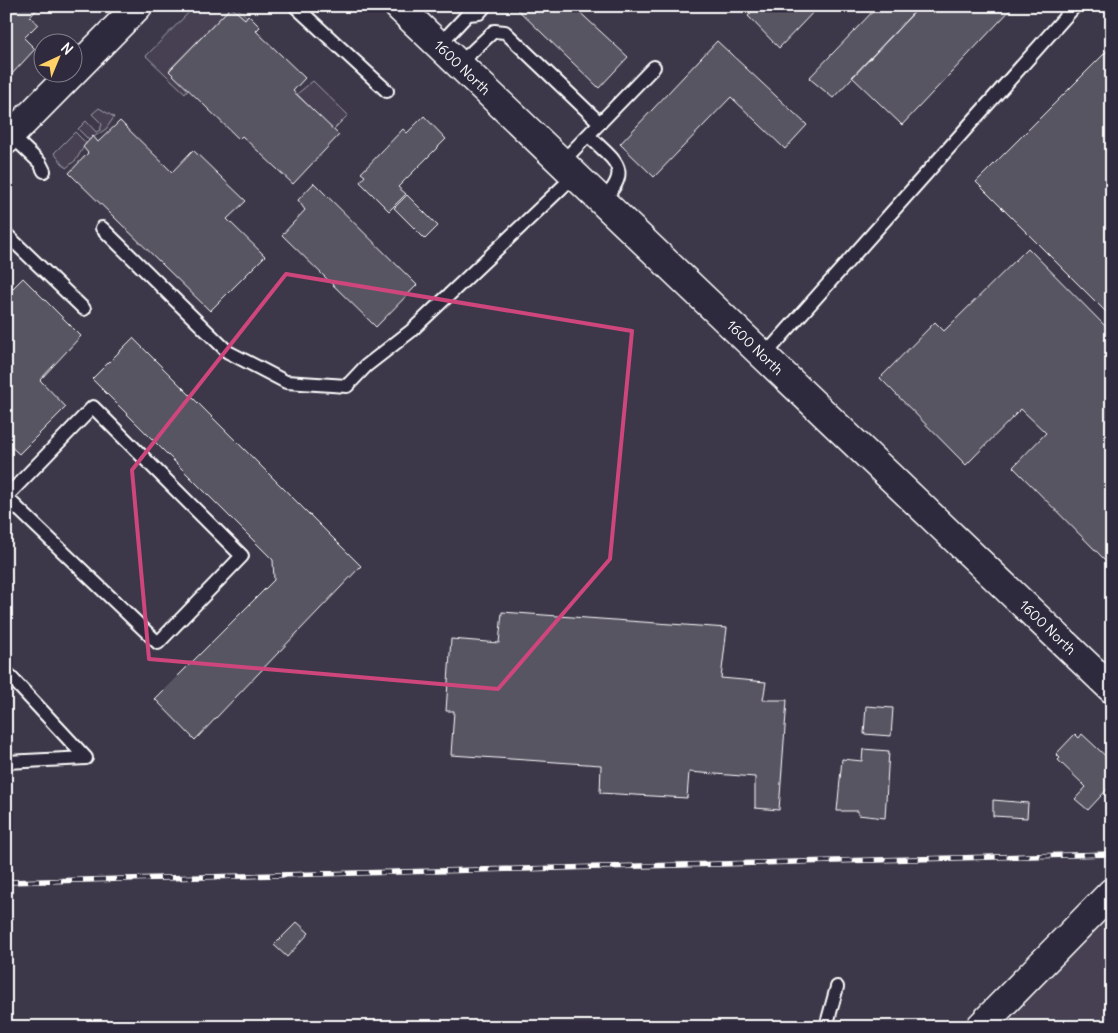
<svg xmlns="http://www.w3.org/2000/svg" width="1118" height="1033" viewBox="0 0 1118 1033" font-family="Delius,sans-serif">
<style>
.built{fill:#3c3749;fill-rule:evenodd}
.green{fill:#464152;stroke:#a2a0a8}
.building{fill:#595564;stroke:#fff}
.lines{fill:none;stroke-linecap:round;stroke-linejoin:round}
.lane-casing{stroke:#fff;stroke-width:16}
.secondary-casing{stroke:#fff;stroke-width:31}
.lane{stroke:#2f2a3d;stroke-width:12}
.secondary{stroke:#2f2a3d;stroke-width:28}
.rail-casing{stroke:#fff;stroke-width:5.5}
.rail{stroke:#2f2a3d;stroke-width:4;stroke-dasharray:11;stroke-linecap:butt}
.marked{fill:none;stroke:#ce467c;stroke-width:4;stroke-linejoin:round}
.labels{text-anchor:middle;dominant-baseline:central;stroke-width:5;stroke-linejoin:round;paint-order:stroke}
.street-label{font-size:14px;fill:#fff;stroke:#2f2a3d}
</style>
<rect width="100%" height="100%" fill="#2f2a3d"/>
<filter id="ink" filterUnits="userSpaceOnUse"><feTurbulence type="fractalNoise" baseFrequency=".02" numOctaves="2"/><feDisplacementMap in="SourceGraphic" scale="10" xChannelSelector="R" yChannelSelector="G"/><feConvolveMatrix kernelMatrix="1 2 1 2 8 2 1 2 1" color-interpolation-filters="sRGB"/></filter>
<g filter="url(#ink)">
<path class="built" d="M6,6H1112V927L1011,1027H6ZM42,42H72V72H42Z"/>
<path class="green" d="M195,6H235L247,17L245,19L231,7L169,70L188,89L185,93L146,56Z
M313,81L348,115L333,130L297,94Z
M99,108L114,117L106,129L89,140L78,129L86,121L96,132L100,130L102,124L92,114Z
M75,132L86,143L76,160L66,168L54,153Z
M1112,909V1027H998Z"/>
<path class="building" d="M6,6H40L30,17L38,24L24,38L35,49L12,74L6,68Z
M514,6H573L628,57L599,88Z
M757,6H819L779,48L748,16Z
M878,6H920L833,98L809,78Z
M920,6H1014L902,125L852,77Z
M231,7L245,19L248,15L260,27L256,31L305,78L293,91L339,135L293,184L242,136L239,139L169,71Z
M717,41L807,125L785,149L731,97L654,177L620,144Z
M1112,46V318L976,182Z
M424,116L446,139L398,187L406,194L389,211L360,182L365,176L361,173L403,129L407,133Z
M120,121L172,172L193,150L246,201L227,219L265,256L210,311L69,173L88,153L83,147L93,136L98,142Z
M314,183L417,285L376,327L282,235L305,210L298,200Z
M407,195L438,226L425,239L394,208Z
M1028,248L1112,333V567L1013,467L1046,433L1021,409L966,465L880,378L935,322L944,331Z
M23,278L81,336L40,380L66,407L19,454L6,442V295Z
M133,338L361,566L195,740L155,699L274,580L273,560L92,379Z
M502,612L727,628L721,678L766,682L763,700H787L779,810L755,808V777L689,772L687,798L600,793L601,765L451,755L454,711H446L451,639L499,643Z
M866,706L893,708L891,736L864,734Z
M1075,734L1079,738L1082,734L1112,762V784L1088,810L1075,799L1086,787L1058,760L1060,758L1056,754Z
M863,749L889,751L885,818L858,815V811H837L842,759L862,761Z
M993,800L1028,803L1027,818L993,816Z
M297,922L309,933L287,957L274,945Z"/>
<g class="lines">
<defs>
<path id="lane" d="M295,6L387,91
M439,45L468,14L479,13L485,6
M459,64L494,31L505,32L600,123
M11,135L40,163L44,171
M588,135C615,162 634,169 601,202
M561,163L654,67
M102,228L228,352L286,382L347,386L366,366L411,331L574,176
M6,234L84,309
M765,355L1075,6
M6,497L158,643L242,556L93,407L6,497
M6,672L86,758L6,762
M826,1027L837,987"/>
<g id="secondary">
<path id="s1" d="M398,6L1112,689"/>
<path d="M6,140L138,6"/>
<path d="M980,1027L1112,892"/>
</g>
</defs>
<use href="#lane" class="lane-casing"/>
<use href="#secondary" class="secondary-casing"/>
<use href="#lane" class="lane"/>
<use href="#secondary" class="secondary"/>
<defs>
<path id="rail" d="M6,882L1112,854"/>
</defs>
<use href="#rail" class="rail-casing"/>
<use href="#rail" class="rail"/>
</g>
</g>
<path class="marked" d="M286,274L632,331L610,559L498,689L149,659L132,470Z"/>
<g class="labels">
<g class="street-label">
<text stroke="none"><textPath href="#s1" startOffset="89">1600 North</textPath></text>
<text stroke="none"><textPath href="#s1" startOffset="494">1600 North</textPath></text>
<text stroke="none"><textPath href="#s1" startOffset="899">1600 North</textPath></text>
</g>
</g>
<rect width="1118" height="1033" fill="none" stroke="#2f2a3d" stroke-width="25"/>
<rect x="12" y="12" width="1093" height="1008" fill="none" stroke="#fff" stroke-width="2" filter="url(#ink)"/>
<g transform="translate(58 58) rotate(44)"><circle r="24" fill="#2f2a3d" stroke="#827f8b"/>
<path d="M0-4L9 19L0 12L-9 19Z" fill="#ffd166"/>
<text y="-8" font-size="14" font-weight="bold" text-anchor="middle" fill="#ffffff">N</text>
</g>
</svg>
